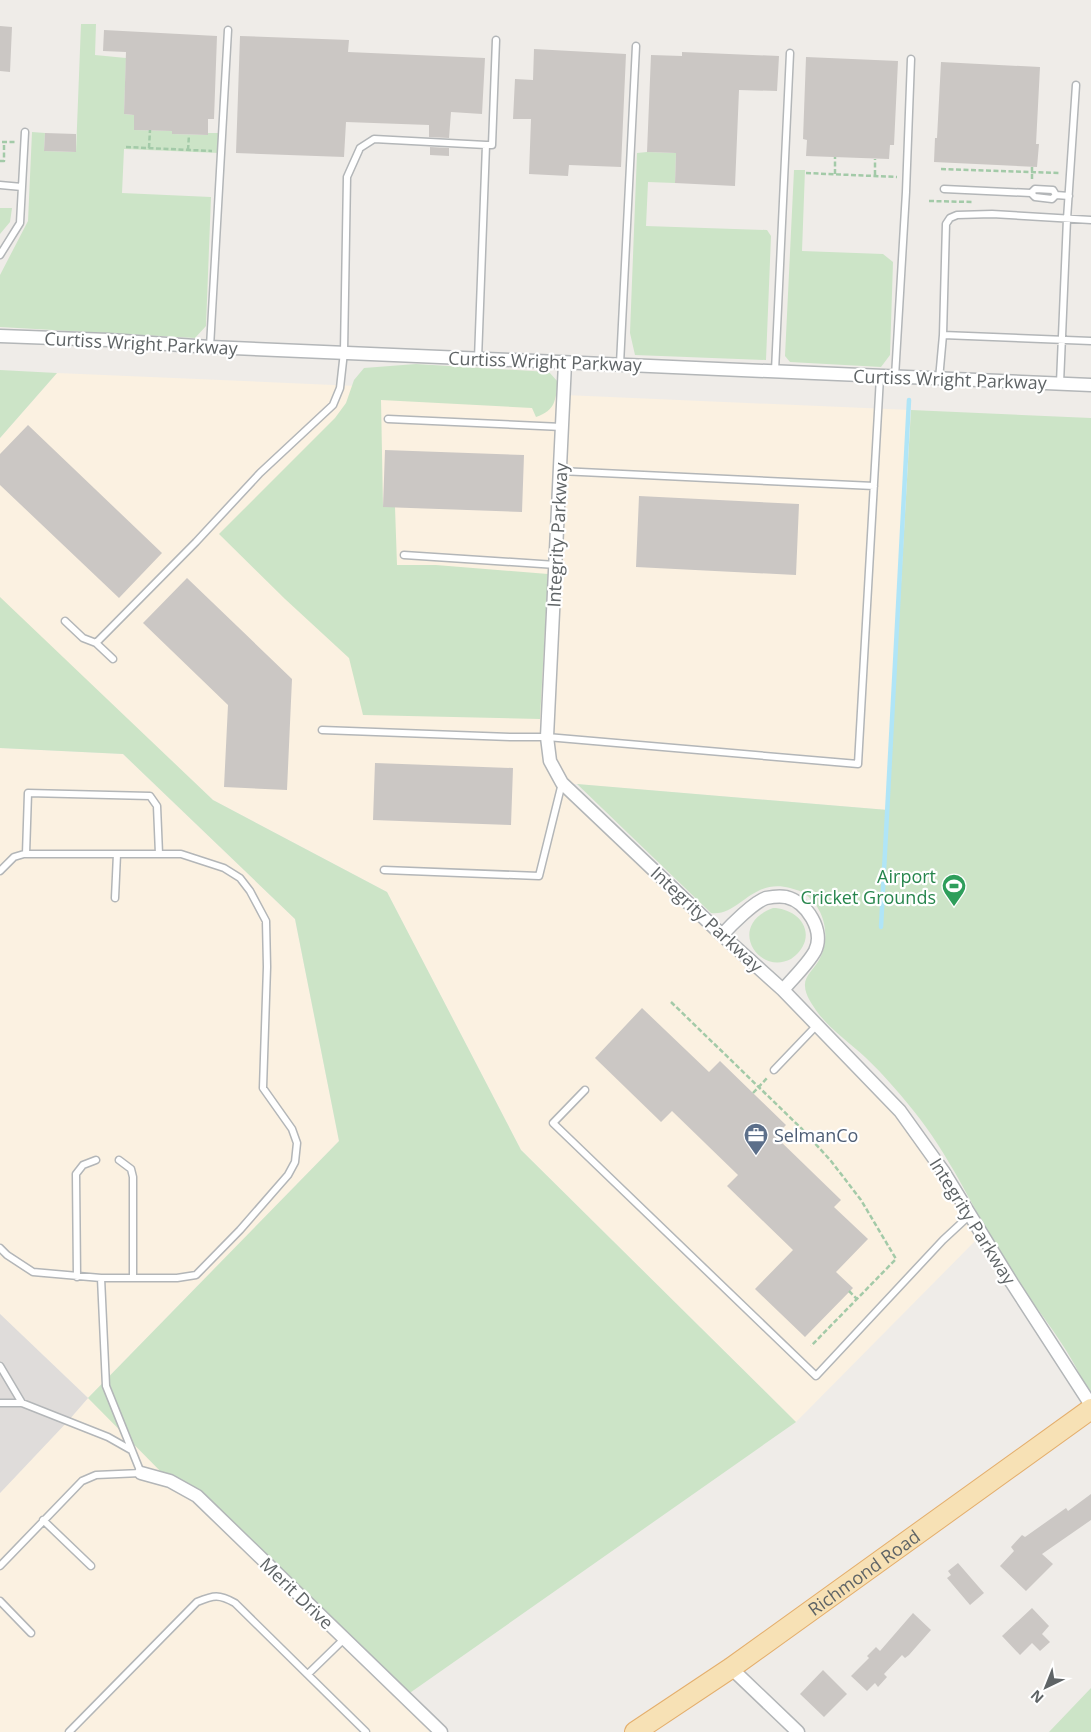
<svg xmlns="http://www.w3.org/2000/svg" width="1091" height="1732" viewBox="0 0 1091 1732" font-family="'Open Sans',sans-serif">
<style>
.commercial{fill:#fbf1e1}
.industrial{fill:#dfdcda}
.green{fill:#cce4c7}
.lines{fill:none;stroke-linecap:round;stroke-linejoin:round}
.stream{stroke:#b0e5f7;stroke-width:4.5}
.building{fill:#cbc7c4}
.lane-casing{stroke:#b3b6b8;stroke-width:9}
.street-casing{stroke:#b3b6b8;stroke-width:15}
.primary-casing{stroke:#e4ae6c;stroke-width:22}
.path{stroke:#a3caa8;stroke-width:2.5;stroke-dasharray:5 2.5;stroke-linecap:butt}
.lane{stroke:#fff;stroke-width:6}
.street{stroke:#fff;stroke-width:12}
.primary{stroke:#f7e1b5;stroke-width:20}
.labels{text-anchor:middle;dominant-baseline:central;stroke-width:4.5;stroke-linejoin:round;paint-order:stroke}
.street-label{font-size:18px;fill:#5f6466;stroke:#fff}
.leisure-label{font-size:18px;fill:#27864d;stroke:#fff;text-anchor:end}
.service-label{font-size:18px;fill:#4e5e75;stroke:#fff;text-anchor:start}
</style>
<rect width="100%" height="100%" fill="#efece8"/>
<path class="commercial" d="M57,373L911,410L888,810L563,783L900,1111L982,1234L796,1422L521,1150L387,892L213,800L0,599V438Z
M0,748L123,754L295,919L339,1141L88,1398L441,1732H0V1493L68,1421L88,1398L0,1314Z"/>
<path class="industrial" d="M0,1314L88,1398L68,1421L0,1493Z"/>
<path class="green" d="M81,24H96L95,55L126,58L124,114L134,115V130L172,131V134L207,135L208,133H220L219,153L124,149L122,193L211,197L206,326L195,338L0,327V275L28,221L32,132L45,133L44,151L76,152Z
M647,152L676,153L675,183L648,182L646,226L767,230L771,236L766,360L635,355L630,333L637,153Z
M794,170H805L802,251L883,254L893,262L890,355L881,367L790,362L785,356Z
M0,208H12L10,222L0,234Z
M416,364L549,372L558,382C555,401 556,410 536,417L532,408L381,400L383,506L395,507L397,565H436L548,574L540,719L363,715L349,658L285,599L219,534L335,418L346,403L354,380L364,368Z
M0,370L57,373L0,438Z
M911,410L1091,418V1404C1085,1390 1081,1375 1073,1362C1053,1327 1026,1296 1005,1262C976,1214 954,1164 920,1119C903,1097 885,1076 865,1057C851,1044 829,1028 818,1013C813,1006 805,995 805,986C804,976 815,968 819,960C832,938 825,904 800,891C797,890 793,889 790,888C751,878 739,917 711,913L577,784L888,810Z
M0,597L213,800L387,892L521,1150L796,1422L404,1697L197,1496L170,1481L88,1398L339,1141L295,919L123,754L0,748Z
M773,908C790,908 810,921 805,941C803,948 797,955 791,959C758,976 726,925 773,908Z
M1091,1688V1732H1049Z"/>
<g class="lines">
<path class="stream" d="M881,927L909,400"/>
</g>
<path class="building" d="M0,26L12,27L10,72L0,71Z
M104,30L217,36L214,119H208V135L172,134V131L134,130V115L124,114L126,52L103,51Z
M240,36L349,40L348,52L485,58L482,114L451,112L449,138L429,137V125L346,122L344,157L236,153Z
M534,49L626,54L621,167L569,165L568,176L529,174L531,119H513L515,79L533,80Z
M682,52L779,56L777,91L739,90L735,186L675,183L676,153L647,152L651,55L682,56Z
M806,57L898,61L894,145H890L889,159L806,156L807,140L803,139Z
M941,62L1040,67L1036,144H1039L1037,167L934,162L935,138H937Z
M45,133L76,134V152L44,151Z
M430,147L449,148V156L430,155Z
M28,425L162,553L119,598L0,485V454Z
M385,450L524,455L522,512L383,507Z
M639,496L799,504L796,575L636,567Z
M187,578L292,679L287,790L224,787L228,705L143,623Z
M375,763L513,768L511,825L373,820Z
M642,1008L709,1072L720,1061L786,1125L775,1136L841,1200L834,1207L868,1239L836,1272L853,1288L805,1337L755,1289L793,1250L727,1186L738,1175L672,1111L661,1122L595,1058Z
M1091,1494V1520L1042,1554L1053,1564L1026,1591L1000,1566L1014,1551L1011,1547L1022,1535L1025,1537L1066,1508L1068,1511Z
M958,1563L984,1593L970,1605L947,1578L951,1575L948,1571Z
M1032,1608L1049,1626L1042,1634L1050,1642L1040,1651L1032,1643L1020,1655L1002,1636Z
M913,1613L931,1630L909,1655L905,1658L902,1655L884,1674L887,1677L878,1687L875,1683L867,1691L851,1676L869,1658L867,1656L876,1647L880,1651Z
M823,1670L847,1694L824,1717L800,1694Z"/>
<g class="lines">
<defs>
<path id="lane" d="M486,145H492L496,40
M0,185L22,187
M944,189L1031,193L1035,189L1053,190L1056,195L1069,196
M1031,193L1035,197L1052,199L1056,195
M0,255L20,223L25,132
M943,335L946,224L950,218L957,215L992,214L1091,220
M210,347L228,30
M620,364L636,46
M775,371L790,53
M895,377L906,192L911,59
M939,379L943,335L1091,341
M1060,383L1067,219L1076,85
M388,419L562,427
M560,471L874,486
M404,555L556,565
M65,621L83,638L96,643L113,659
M96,643L196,542L260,473L333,405L340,388L344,352L347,177L360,148L374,139L486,145L478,359
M322,730L511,737H547L858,764L880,377
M26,854L28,793L150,796L157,806L159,854
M384,870L539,876L562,783
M0,871L14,857L24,854H181L224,868L240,878L250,891L266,921L267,967L263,1088L292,1129L297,1143L295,1162L288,1175L240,1230L196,1275L177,1278H101L33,1272L7,1255L0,1248
M115,898L117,854
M774,1070L818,1024
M585,1090L553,1123L816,1376L943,1240L970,1215
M119,1160L131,1169L133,1177V1278
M77,1277L76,1174L83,1165L96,1160
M0,1366L22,1403
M0,1403H22L108,1437L131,1450
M43,1520L91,1566
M0,1566L82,1481L96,1475L141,1473L106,1386L101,1278
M0,1601L31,1633
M308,1674L344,1639
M69,1732L197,1602C214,1595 219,1594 235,1603L366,1732"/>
<path id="street" d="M0,336L109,340L210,347L1091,385
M565,363L547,737L550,761L562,783L722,935L783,990L900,1111L943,1171L1012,1283L1091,1405
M722,935C731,925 754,902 766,898C771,897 781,896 786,897C807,902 825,931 815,951C808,964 792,979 783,990
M141,1473L170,1481L197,1496L441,1732
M731,1668L798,1732"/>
<g id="primary">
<path id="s1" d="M635,1732L731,1668L1091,1409"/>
</g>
</defs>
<use href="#lane" class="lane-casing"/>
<use href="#street" class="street-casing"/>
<use href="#primary" class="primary-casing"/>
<path class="path" d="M2,142H16
M126,147L212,151
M149,148L150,130
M188,150L189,135
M0,161H4V142
M941,169L1059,173
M806,173L897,177
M835,174V157
M875,175V159
M1032,179V167
M929,201L972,202
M671,1002L802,1129L831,1161L861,1200L896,1259L811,1346
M753,1093L768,1077
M849,1291L857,1299"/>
<use href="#lane" class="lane"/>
<use href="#street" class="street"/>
<use href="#primary" class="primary"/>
</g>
<defs>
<symbol id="stadium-pin" viewBox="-11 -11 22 30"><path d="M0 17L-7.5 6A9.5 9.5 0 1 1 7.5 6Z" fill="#2e9e5b" stroke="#fff"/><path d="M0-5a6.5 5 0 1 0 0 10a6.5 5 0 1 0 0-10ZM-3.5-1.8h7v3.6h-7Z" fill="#fff"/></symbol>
<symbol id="office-pin" viewBox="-11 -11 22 30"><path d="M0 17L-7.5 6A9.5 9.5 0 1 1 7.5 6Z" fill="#5c6f8a" stroke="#fff"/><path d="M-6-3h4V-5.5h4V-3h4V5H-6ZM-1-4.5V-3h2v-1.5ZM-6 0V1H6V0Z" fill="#fff"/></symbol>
</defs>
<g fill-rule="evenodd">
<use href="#stadium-pin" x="940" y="872" width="28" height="38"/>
<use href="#office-pin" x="742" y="1121" width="28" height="38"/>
</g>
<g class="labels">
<g class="street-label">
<text transform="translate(141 343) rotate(3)">Curtiss Wright Parkway</text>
<text transform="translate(545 361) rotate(2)">Curtiss Wright Parkway</text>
<text transform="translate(950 379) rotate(2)">Curtiss Wright Parkway</text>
<text transform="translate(557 535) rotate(-87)">Integrity Parkway</text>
<text transform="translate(707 919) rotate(43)">Integrity Parkway</text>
<text transform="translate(973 1221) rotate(58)">Integrity Parkway</text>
<text stroke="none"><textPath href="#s1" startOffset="279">Richmond Road</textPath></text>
<text transform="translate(297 1593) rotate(44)">Merit Drive</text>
</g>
<g class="leisure-label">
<text x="936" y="876">Airport<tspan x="936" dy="21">Cricket Grounds</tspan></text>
</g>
<g class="service-label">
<text x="774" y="1135">SelmanCo</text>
</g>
</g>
<g transform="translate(1046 1687) rotate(223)" stroke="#ffffff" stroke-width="4" paint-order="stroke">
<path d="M0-4L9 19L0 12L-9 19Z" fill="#5f6466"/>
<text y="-8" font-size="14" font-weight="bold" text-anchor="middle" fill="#5f6466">N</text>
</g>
</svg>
